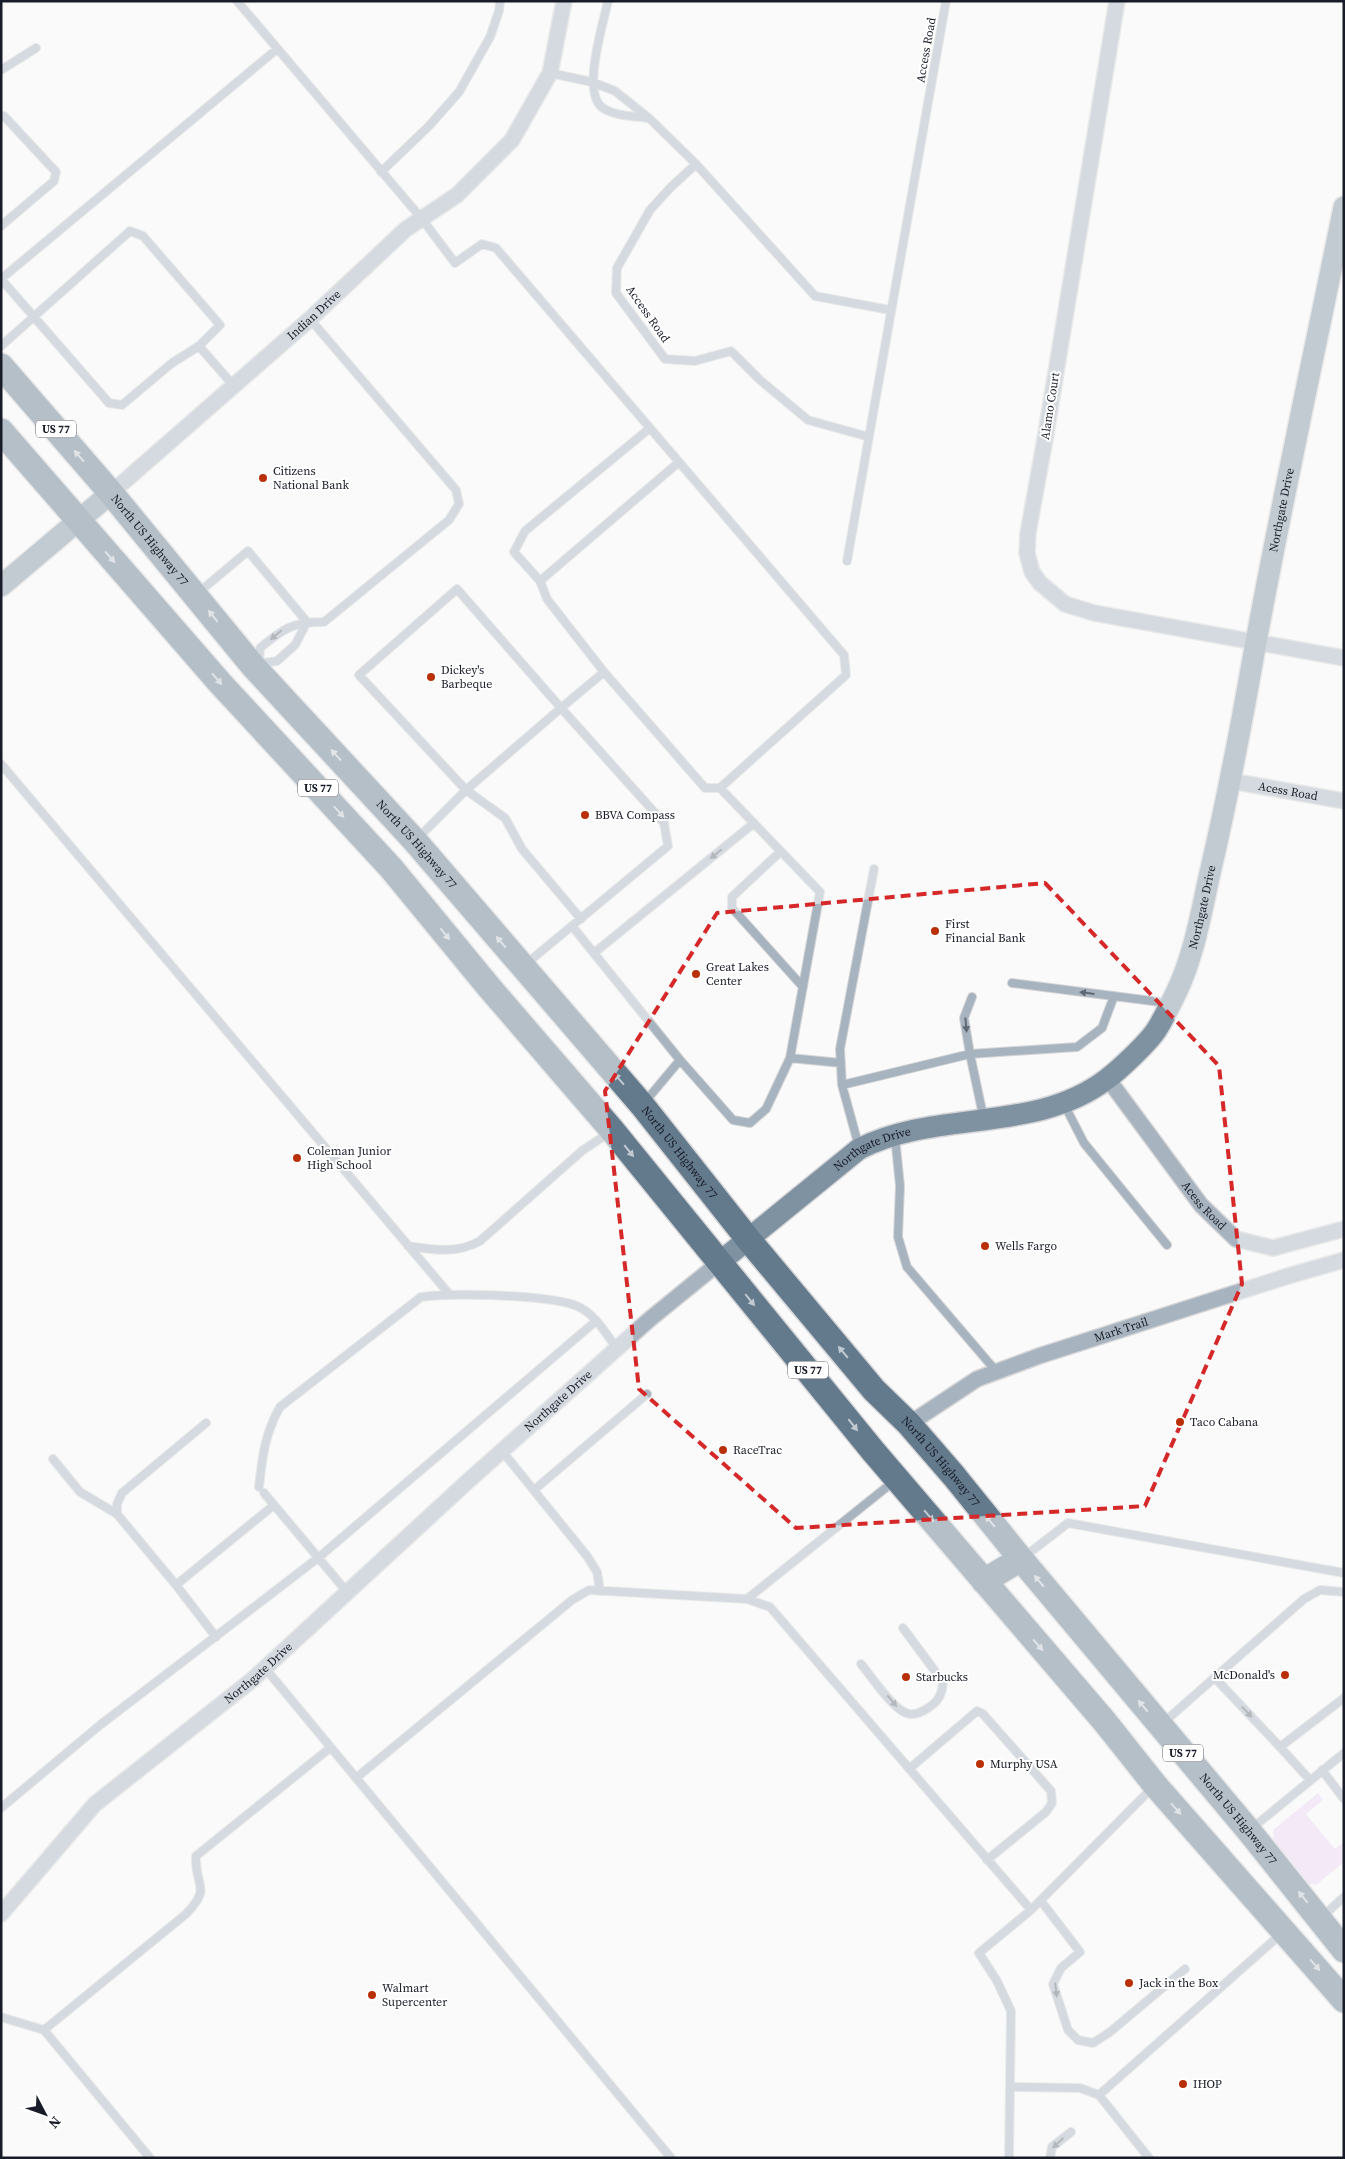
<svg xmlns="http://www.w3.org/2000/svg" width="1345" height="2159" viewBox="0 0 1345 2159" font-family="'Source Serif 4',serif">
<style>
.green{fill:#edd4f3}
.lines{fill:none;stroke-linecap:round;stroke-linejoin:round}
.lane-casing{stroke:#d6d6d8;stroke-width:10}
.street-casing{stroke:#d6d6d8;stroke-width:18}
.secondary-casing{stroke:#d6d6d8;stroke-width:24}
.primary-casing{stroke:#d6d6d8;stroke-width:28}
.lane{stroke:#a7b4bf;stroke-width:8}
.street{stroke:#a7b4bf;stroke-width:15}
.secondary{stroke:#7f92a2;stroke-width:21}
.primary{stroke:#63798c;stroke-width:25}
.oneway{fill:#c1c9d1}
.oneway2{fill:#606874}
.marked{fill:none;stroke:#d62828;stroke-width:4;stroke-dasharray:10 6;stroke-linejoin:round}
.poi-dot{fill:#b93006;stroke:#fff;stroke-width:2}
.labels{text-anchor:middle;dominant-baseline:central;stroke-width:4;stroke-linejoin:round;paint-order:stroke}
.shield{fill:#fff;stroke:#5d6068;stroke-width:1}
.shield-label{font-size:11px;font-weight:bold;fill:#181c28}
.street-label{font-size:12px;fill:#181c28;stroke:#fff}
.poi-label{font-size:12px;fill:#181c28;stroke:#fff;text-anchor:start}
</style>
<rect width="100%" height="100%" fill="#fafafa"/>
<path class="green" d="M1318,1793L1323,1800L1306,1814L1335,1849L1344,1842V1862L1316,1885L1300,1882L1274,1850L1273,1830Z"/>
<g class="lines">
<defs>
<path id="lane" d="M237,1L422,219L455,263L482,244L496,248L679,462
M608,1C603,24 581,94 603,108C615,116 633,116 647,118
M1,70L36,48
M550,73L592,82L615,91L650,119L696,164L815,296L890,310
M1,116H4L56,172L54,181L1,226
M696,164L671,187L650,210L617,268L616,293L665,359L695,361L731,351L760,380L808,420L869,437
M381,172L429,126L459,92L490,37L499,11L500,1
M1,279L277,49
M1,279L109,403L122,405L172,363L199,346
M1,346L130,231L143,236L220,325L199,346L233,385
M847,561L946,1
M540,581L514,552L525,531L650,428
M198,593L248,551L307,622
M259,662L260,648C284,628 293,622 324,622L449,520L459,504L456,490L310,319
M257,664L277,661L295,645L307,622
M1,764L450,1295
M720,788L820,892L790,1058
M417,839L466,790L561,708L664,823L668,846L526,964
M781,851L732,897V908L803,987
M581,919L522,849L505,818L466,790L359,675L457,589L561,708L604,672L705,788H720L846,675L844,655L679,462L540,581L547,599L604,672
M572,926L680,1060L644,1103
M594,953L754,823
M1012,983L1168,1003
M680,1060L733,1120L750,1123L766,1109L790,1058L841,1063
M842,1085L970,1054L964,1018L972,997
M1064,1104L1084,1143L1167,1245
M984,1120L970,1054L1077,1047L1102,1028L1114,996
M895,1137L900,1186L898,1237L907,1267L996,1371
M859,1147L842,1085L840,1049L874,869
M408,1246C434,1250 457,1254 480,1241L583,1150L609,1133
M502,1451L587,1556L597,1572L600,1591
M53,1459L80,1492L117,1514L176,1585L216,1637
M259,1487C262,1458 265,1433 280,1407L421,1297C451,1293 558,1294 581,1308C597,1317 607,1335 617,1349
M534,1490L647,1394
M264,1493L347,1592
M117,1514V1504L122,1493L206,1423
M1024,1557L1068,1523L1344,1573
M176,1585L274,1505
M747,1599L893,1482
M861,1664C871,1676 892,1708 906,1713C913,1716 922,1712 928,1708C939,1701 942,1694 943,1682L903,1628
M265,1668L671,2158
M1215,1678L1280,1747
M1163,1723L1304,1599L1320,1590L1344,1592
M909,1769L977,1711L983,1714L1051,1791L1052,1803L1046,1812L987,1860
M1322,1770L1344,1799
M356,1778L572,1600L589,1590L747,1599L770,1607L1031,1910L979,1953L997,1981L1011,2011L1009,2158
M1310,1780L1280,1747L1344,1698
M1,1808L100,1725L318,1558L596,1321
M1251,1829L1344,1753
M1041,1901L1080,1952L1061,1968L1053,1984L1068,2030L1078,2040L1093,2043L1110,2032L1185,1969
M1031,1910L1153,1787
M1322,1917L1344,1897
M1,2017L44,2030L150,2158
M44,2030L186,1914C213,1886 194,1887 196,1856L330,1748
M1010,2087L1080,2088L1099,2095L1149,2158
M1099,2095L1281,1934
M1050,2158L1052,2147L1071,2132"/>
<g id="street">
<path d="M1117,1L1045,439L1028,533L1027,553L1032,572L1040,583L1065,604L1094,613L1344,658"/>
<path id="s1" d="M111,493L310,319L406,229L457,195L512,140L550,73L564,1"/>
<path id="s2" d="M1231,781L1344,801"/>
<path id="s3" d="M1108,1079L1201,1205L1236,1239L1273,1248L1344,1229"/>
<path id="s4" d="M909,1424L977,1379L1039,1356L1288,1276L1344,1260"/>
<path id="s5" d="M1,1914L95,1804L252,1680L467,1482L650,1319L720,1262"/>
</g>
<g id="secondary">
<path d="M1,586L111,493"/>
<path id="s6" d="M720,1262L859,1149C937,1109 1035,1134 1107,1079C1119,1070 1149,1042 1157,1029C1164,1018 1170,1005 1176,993C1194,956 1201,913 1210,873C1227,800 1241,727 1254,653C1281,504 1314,355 1344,207"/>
</g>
<g id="primary">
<path id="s7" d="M1,366L111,493L253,666L415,841L642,1105L748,1239L874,1390L909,1424L954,1476L1021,1559L1249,1831L1344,1950"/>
<path d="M1,431L220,683L391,868L488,986L612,1130L873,1451L1105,1722L1155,1785L1344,2000"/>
<path d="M984,1581L1021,1559"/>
</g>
</defs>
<use href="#lane" class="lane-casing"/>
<use href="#street" class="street-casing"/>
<use href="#secondary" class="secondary-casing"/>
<use href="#primary" class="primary-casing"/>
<use href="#lane" class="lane"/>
<use href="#street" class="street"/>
<use href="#secondary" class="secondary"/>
<use href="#primary" class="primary"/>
</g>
<defs><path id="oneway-solid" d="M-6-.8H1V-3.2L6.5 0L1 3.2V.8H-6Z" transform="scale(1.25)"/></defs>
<g class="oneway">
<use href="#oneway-solid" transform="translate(79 456) rotate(-131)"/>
<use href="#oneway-solid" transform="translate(110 557) rotate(49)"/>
<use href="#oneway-solid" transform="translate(213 616) rotate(-129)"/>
<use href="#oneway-solid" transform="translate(217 679) rotate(49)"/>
<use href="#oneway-solid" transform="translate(336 755) rotate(-133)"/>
<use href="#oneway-solid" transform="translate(339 812) rotate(48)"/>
<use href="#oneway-solid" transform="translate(445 934) rotate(51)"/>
<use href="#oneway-solid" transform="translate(501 942) rotate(-130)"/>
<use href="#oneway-solid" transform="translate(619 1079) rotate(-131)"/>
<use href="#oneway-solid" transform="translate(629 1151) rotate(51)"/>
<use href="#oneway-solid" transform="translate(750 1300) rotate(51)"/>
<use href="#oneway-solid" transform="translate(843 1352) rotate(-130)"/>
<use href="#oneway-solid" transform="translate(853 1425) rotate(52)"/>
<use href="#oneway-solid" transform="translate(929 1516) rotate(50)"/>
<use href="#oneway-solid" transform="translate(990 1521) rotate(-129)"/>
<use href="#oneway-solid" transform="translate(1039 1581) rotate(-130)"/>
<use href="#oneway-solid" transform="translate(1038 1645) rotate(49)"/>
<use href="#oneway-solid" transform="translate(1143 1706) rotate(-130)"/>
<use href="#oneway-solid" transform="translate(1176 1809) rotate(48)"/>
<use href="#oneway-solid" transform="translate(1303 1897) rotate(-129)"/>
<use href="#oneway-solid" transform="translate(1315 1965) rotate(49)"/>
</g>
<g class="oneway2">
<use href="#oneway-solid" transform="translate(276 635) rotate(140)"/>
<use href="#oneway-solid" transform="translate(716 854) rotate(141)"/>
<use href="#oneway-solid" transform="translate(1087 993) rotate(-173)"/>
<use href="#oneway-solid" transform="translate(966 1025) rotate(85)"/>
<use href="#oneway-solid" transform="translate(892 1701) rotate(50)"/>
<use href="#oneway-solid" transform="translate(1247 1712) rotate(46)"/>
<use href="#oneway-solid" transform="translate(1056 1990) rotate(83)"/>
<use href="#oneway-solid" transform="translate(1058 2143) rotate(138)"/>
</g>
<path d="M0 0H1345V2159H0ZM1045,883L1219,1066L1242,1284L1145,1506L796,1528L639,1389L605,1091L717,913Z" fill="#fafafa" fill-opacity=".55" fill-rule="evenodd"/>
<path class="marked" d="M1045,883L1219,1066L1242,1284L1145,1506L796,1528L639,1389L605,1091L717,913Z"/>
<g class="poi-dot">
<circle cx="263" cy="478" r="5"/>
<circle cx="431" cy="677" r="5"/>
<circle cx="585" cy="815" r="5"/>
<circle cx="935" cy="931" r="5"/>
<circle cx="696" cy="974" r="5"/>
<circle cx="297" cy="1158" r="5"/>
<circle cx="985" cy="1246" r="5"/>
<circle cx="1180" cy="1422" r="5"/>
<circle cx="723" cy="1450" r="5"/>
<circle cx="1285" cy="1675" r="5"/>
<circle cx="906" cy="1677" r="5"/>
<circle cx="980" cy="1764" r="5"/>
<circle cx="1129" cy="1983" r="5"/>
<circle cx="372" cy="1995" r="5"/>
<circle cx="1183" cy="2084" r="5"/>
</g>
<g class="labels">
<g class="shield">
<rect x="36" y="420.5" width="40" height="17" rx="4"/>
<rect x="298" y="779.5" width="40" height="17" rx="4"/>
<rect x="788" y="1361.5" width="40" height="17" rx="4"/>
<rect x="1163" y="1744.5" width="40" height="17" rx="4"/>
</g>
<g class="shield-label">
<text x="56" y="429">US 77</text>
<text x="318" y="788">US 77</text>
<text x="808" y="1370">US 77</text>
<text x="1183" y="1753">US 77</text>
</g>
<g class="street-label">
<text transform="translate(926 50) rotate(-80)">Access Road</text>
<text stroke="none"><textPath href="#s1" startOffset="270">Indian Drive</textPath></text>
<text transform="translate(648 314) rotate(55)">Access Road</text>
<text transform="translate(1050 406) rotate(-81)">Alamo Court</text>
<text stroke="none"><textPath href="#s6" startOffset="1046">Northgate Drive</textPath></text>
<text stroke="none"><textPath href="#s7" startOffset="229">North US Highway 77</textPath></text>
<text stroke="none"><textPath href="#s2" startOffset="58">Acess Road</textPath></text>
<text stroke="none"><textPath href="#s7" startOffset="634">North US Highway 77</textPath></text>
<text stroke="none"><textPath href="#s6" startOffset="641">Northgate Drive</textPath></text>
<text stroke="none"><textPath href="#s6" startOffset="191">Northgate Drive</textPath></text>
<text stroke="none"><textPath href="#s7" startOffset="1039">North US Highway 77</textPath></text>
<text stroke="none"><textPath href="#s3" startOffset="159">Acess Road</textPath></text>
<text stroke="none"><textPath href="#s4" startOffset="234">Mark Trail</textPath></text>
<text stroke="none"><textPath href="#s5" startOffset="759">Northgate Drive</textPath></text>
<text stroke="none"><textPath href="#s7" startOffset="1444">North US Highway 77</textPath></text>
<text stroke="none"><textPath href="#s5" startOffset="354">Northgate Drive</textPath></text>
<text stroke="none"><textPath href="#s7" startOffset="1909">North US Highway 77</textPath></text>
</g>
<g class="poi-label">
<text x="273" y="471">Citizens<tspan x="273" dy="14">National Bank</tspan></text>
<text x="441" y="670">Dickey's<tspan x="441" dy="14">Barbeque</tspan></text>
<text x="595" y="815">BBVA Compass</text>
<text x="945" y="924">First<tspan x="945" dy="14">Financial Bank</tspan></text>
<text x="706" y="967">Great Lakes<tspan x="706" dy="14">Center</tspan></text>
<text x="307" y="1151">Coleman Junior<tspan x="307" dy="14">High School</tspan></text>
<text x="995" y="1246">Wells Fargo</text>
<text x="1190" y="1422">Taco Cabana</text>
<text x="733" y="1450">RaceTrac</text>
<text x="1275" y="1675" text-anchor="end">McDonald's</text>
<text x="916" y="1677">Starbucks</text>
<text x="990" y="1764">Murphy USA</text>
<text x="1139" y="1983">Jack in the Box</text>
<text x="382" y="1988">Walmart<tspan x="382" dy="14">Supercenter</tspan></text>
<text x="1193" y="2084">IHOP</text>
</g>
</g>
<rect width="1345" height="2159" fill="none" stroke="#181c28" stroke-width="5"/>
<g transform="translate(45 2114) rotate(131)" stroke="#ffffff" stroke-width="4" paint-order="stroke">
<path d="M0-4L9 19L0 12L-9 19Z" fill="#181c28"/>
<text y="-8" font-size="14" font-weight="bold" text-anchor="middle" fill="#181c28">N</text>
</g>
</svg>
